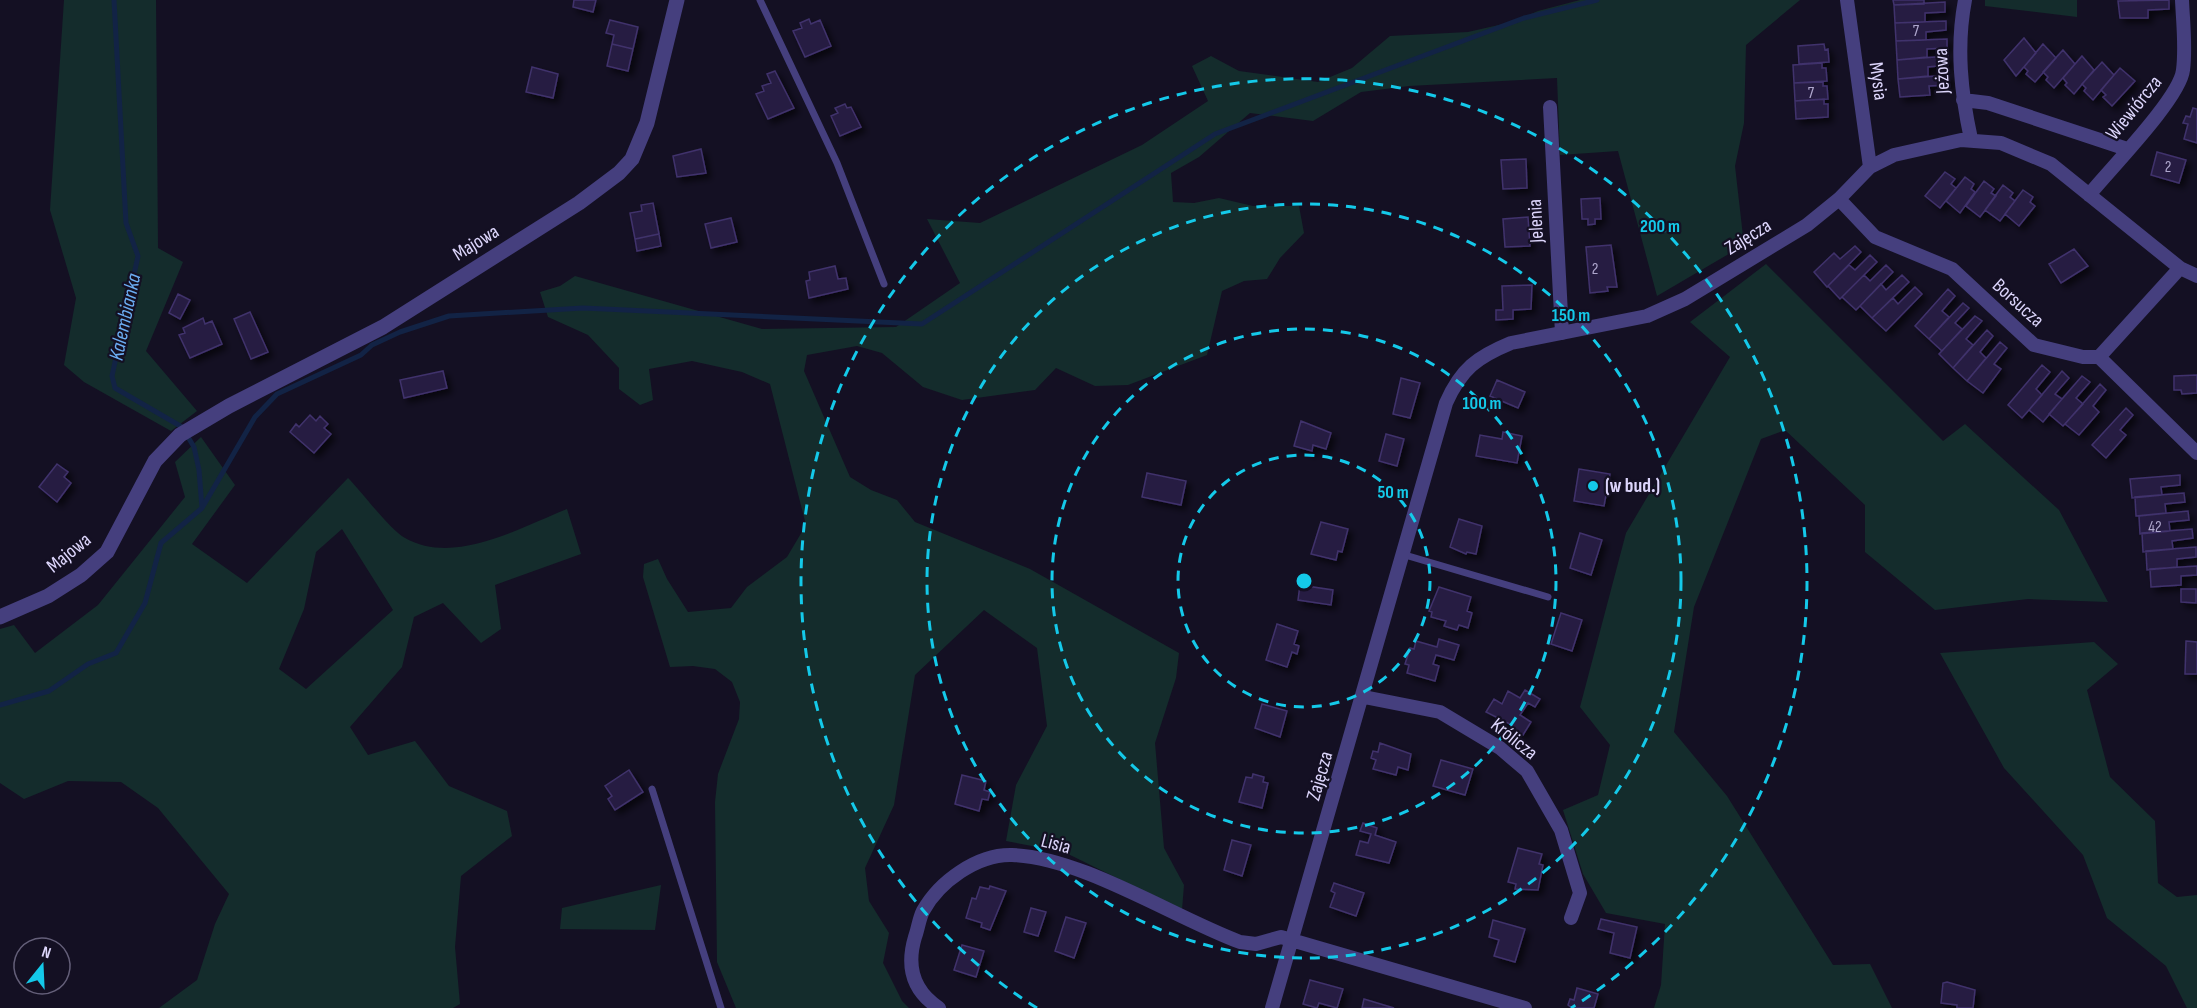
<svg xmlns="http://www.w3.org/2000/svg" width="2197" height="1008" viewBox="0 0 2197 1008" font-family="'Sofia Sans Condensed',sans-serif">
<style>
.green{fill:#142c2c;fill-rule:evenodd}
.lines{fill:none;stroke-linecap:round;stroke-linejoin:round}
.stream{stroke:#122345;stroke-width:5}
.building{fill:#271e42;stroke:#40326c;stroke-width:1.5;filter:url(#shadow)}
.service{stroke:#453f7e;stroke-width:7}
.minor{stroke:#453f7e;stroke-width:14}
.tertiary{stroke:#453f7e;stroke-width:15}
.ring{fill:none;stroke:#14c9e9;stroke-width:3;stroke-dasharray:10 8}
.poi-dot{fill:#14c9e9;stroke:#141023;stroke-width:2}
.labels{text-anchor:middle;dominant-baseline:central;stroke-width:4.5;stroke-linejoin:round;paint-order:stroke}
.number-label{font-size:16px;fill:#afa7cd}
.street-label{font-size:20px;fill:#dcd5fb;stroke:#141023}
.poi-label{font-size:20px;font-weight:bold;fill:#dcd5fb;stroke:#141023;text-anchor:start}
.water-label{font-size:21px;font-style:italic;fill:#6cadf3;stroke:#141023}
.centre{fill:#14c9e9;stroke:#141023;stroke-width:3}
.ring-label{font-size:18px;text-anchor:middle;font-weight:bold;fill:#14c9e9;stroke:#141023;stroke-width:4.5;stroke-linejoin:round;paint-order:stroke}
</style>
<defs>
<filter id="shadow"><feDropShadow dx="4.5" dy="4.5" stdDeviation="3" flood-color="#0009"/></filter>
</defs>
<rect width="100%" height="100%" fill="#141023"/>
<path class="green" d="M64,0H156L158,248L183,262L146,351L197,411L171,431L84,382L64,365L76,298L50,210Z
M1580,0H1800L1746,45L1744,123L1735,166L1744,245L1657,296L1618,151L1560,155L1557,78L1409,86L1361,92L1313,121L1250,113L1199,157L1171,173L1173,202L1194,203L1219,198L1253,206H1299L1304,233L1280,258L1267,279L1244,281L1222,291L1207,355L1128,385L1095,386L1056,368L1035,390L962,400L923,387L882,353L857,346L807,355L804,371L850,477L871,490L897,500L915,522L1030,569L1179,653L1176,678L1155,743L1164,848L1184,885L1182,910L1064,852L1006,841L1016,785L1047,726L1037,648L984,610L915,675L894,805L865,868L869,901L889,933L883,963L902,1001L909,1008H736L717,962L715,802L718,774L739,719L740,702L732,682L715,669L693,666L670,667L643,577L644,564L658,559L667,579L688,612L731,608L747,587L787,557L806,525L770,384L742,372L692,361L649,369L653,400L640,405L619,389V368L588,335L548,317L540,292L560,286L575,276L762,329L896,327L960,283L927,219L980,223L1142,145L1208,101L1192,66L1211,56L1239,71L1318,82L1352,68L1390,36L1468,32L1512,22L1538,11Z
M1985,0H2077V17L1985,6Z
M1766,264L1943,441L1965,424L2059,510L2108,602L2028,599L1935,610L1865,552V505L1785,430L1761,439L1694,607L1674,732L1727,796L1833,965L1870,964L1892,1008H1654L1661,985L1665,924L1606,913L1583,874L1563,810L1598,795L1610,745L1580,707L1626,533L1730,357L1690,322Z
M201,437L235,485L192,544L247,583L348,478C362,492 390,530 405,538C455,566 519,528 567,509L581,554L495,585L501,629L481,643L443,603L414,617L402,667L350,727L368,755L415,741L449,786L507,811L512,836L461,876L455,947L460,1004L453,1008H159L197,980L215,924L229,894L158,808L121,782L68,781L24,799L0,783V629L14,625L35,653L98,605L185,497L175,462ZM342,529L393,610L306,689L279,669L304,609L316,552Z
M2094,642L2118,664L2087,690L2110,777L2155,821L2158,883L2177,897L2197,895V1008H2187L2166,966L2107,918L2083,855L2004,768L1940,653Z
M661,885L655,930L560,929L562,908Z"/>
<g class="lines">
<path class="stream" d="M202,508L255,417L277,394L361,355L372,345L400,332L449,316L583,308L922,324L1215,134L1524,18L1597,0
M0,705L49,691L88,664L116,653L145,603L161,543L202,508L199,470L194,447L182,427L115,388L112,376L138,256L126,223L114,0"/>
</g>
<path class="building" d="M574,0H596L593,12L573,7Z
M1893,0H1924V4L1894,5Z
M2169,0V9L2148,10V18H2120L2118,1Z
M1945,2V12L1925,13V22L1895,23L1894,5Z
M809,19L811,24L820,20L831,46L805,57L793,31L802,28L800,23Z
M610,20L638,27L633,49L612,44L614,35L606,33Z
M1946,21V30L1926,32V40L1896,41L1895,23Z
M2024,38L2036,53L2016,76L2004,60Z
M1947,39V48L1927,49V57L1897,60L1896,41Z
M612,44L633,49L628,71L607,66Z
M1824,44L1825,50L1828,49L1829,62L1799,64L1798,46Z
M2043,44L2056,58L2035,82L2026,74L2028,71L2024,67Z
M2063,50L2075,64L2054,88L2046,80L2048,77L2043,72Z
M1948,56V65L1928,67V76L1898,79L1897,60Z
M2082,56L2094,70L2074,94L2065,85L2067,83L2063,78Z
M2102,62L2114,75L2093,100L2084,91L2086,88L2082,84Z
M1822,63V68H1826L1827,81L1794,83L1793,65Z
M532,67L558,74L553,98L526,92Z
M2120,68L2135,81L2112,106L2103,97L2106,95L2101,90Z
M775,71L794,108L768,119L756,94L764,91L762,86L771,83L767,74Z
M1949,75V85L1929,86L1930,95L1900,97L1898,79Z
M1823,82V86H1827L1828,99L1795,101L1794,83Z
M1824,99V104H1828V117L1796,119L1795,101Z
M845,104L847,108L851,107L861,127L840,136L831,116L838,113L835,108Z
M2193,108L2197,109V143L2184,139L2188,124L2183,123L2186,116L2190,117Z
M701,149L706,173L677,177L673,156Z
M2157,152L2186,160L2179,183L2151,175Z
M1526,159L1527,188L1503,189L1501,160Z
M1945,172L1955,179L1951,184L1956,188L1940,208L1925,196Z
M1965,177L1974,184L1971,189L1975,192L1960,213L1946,201Z
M1984,181L1994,189L1991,193L1996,196L1980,217L1966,206Z
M2003,185L2013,193L2010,197L2015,201L2000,221L1985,210Z
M2023,190L2033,197L2030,202L2035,206L2019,226L2005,214Z
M1600,198L1601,219H1595V224L1588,225V219H1582L1581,199Z
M653,203L659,234L635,239L630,213L642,211L641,205Z
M1528,217L1530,246L1505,247L1503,219Z
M731,218L737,242L711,248L705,224Z
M659,234L661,246L637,251L635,239Z
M1611,245L1617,287H1607L1608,291L1590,293L1586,247Z
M1855,246L1861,252L1827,287L1814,272L1834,253L1840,259Z
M2074,249L2088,266L2061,283L2049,264Z
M1870,255L1877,262L1840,299L1828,286L1849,265L1855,270Z
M1886,265L1893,272L1856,310L1842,297L1864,275L1870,281Z
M835,266L838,279L846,278L848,289L809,298L806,281L810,280L809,272Z
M1902,275L1909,282L1872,318L1860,306L1881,284L1886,290Z
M1532,285L1531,309L1513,310V319L1496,320V310H1503L1502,286Z
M1915,287L1922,294L1886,331L1872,318L1893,298L1898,304Z
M1948,289L1955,296L1942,311L1949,317L1929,339L1915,326Z
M178,294L190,300L180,319L169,313Z
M1963,303L1969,308L1955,323L1962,329L1942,351L1929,339Z
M250,312L268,352L251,359L234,319Z
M1975,316L1982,321L1966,339L1973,345L1953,368L1939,354Z
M203,318L205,324L212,321L222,344L190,358L179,335L185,333L183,328Z
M1987,330L1993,336L1980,352L1986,358L1967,381L1953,368Z
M2000,342L2007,348L1994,364L2001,369L1983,393L1967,381Z
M2042,365L2050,372L2036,389L2042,395L2022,418L2008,405Z
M443,371L447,388L404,398L400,380Z
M2062,371L2069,378L2055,394L2062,399L2043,422L2029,410Z
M2197,375V393L2182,394L2181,390H2174V376Z
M2082,376L2090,382L2076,398L2083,404L2063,426L2049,414Z
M1401,378L1420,383L1410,418L1393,414Z
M1497,380L1525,392L1518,408L1490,396Z
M2100,384L2106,390L2093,406L2099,412L2079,435L2065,424Z
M2126,408L2133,415L2120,430L2126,435L2106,458L2092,445Z
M310,415L316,421L320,416L328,424L324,428L331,434L314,453L290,432L296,424L299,427Z
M1301,421L1331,433L1326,449L1313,445L1312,451L1294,446Z
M1503,432L1522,436L1517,463L1476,456L1480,435L1502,439Z
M1386,434L1404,439L1397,466L1379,461Z
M57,464L68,472L64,477L71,483L57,502L39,487Z
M1579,469L1610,474L1604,506L1574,501Z
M1147,473L1186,481L1181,505L1142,497Z
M2180,475V485L2161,487L2162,495L2132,498L2130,479Z
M2184,493L2185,502L2165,504L2166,513L2136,516L2135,497Z
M2188,511L2189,520L2169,522L2170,531L2140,534L2139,516Z
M1459,519L1482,526L1476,554L1467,552L1466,554L1450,547Z
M1321,522L1348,529L1342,552L1338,551L1336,560L1311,554Z
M2192,529L2193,538L2172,541L2173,549L2143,552L2142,533Z
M1580,533L1602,540L1591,575L1570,568Z
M2196,547V557L2177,559V567L2147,570L2146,551Z
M2197,566V575L2181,576V585L2151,587L2150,569Z
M1300,585L1333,590L1331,605L1298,600Z
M1439,587L1471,597L1467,611L1472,613L1468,628L1459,625L1457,630L1444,626L1446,621L1431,617L1432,612L1429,611Z
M2181,589H2196V603L2181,602Z
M1561,613L1582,620L1572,651L1551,644Z
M1277,624L1298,631L1294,644L1299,646L1297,654L1292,652L1287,667L1266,660Z
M1439,639L1459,645L1454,660L1436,655L1433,664L1439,666L1435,681L1407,673L1409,665L1405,664L1410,648L1414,649L1416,641L1437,647Z
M2186,641L2197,642V674H2185Z
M1525,690L1540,699L1535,707L1528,703L1520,715L1531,722L1523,735L1511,727L1512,725L1486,712L1494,699L1502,704L1508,691L1520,698Z
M1262,704L1287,711L1280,737L1255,728Z
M1380,743L1411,754L1408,770L1398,767L1396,775L1373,769L1376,760L1371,758L1373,751L1378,752Z
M1441,760L1473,769L1465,795L1433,786Z
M629,770L643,792L615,810L608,799L612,796L605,786Z
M1253,774L1264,777L1263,782L1268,783L1262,808L1239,802L1246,777L1252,778Z
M962,775L986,781L984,790L990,792L988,800L982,799L979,811L955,804Z
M1363,823L1377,828L1375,835L1396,842L1389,863L1356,855L1360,841L1368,843L1371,834L1360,831Z
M1232,840L1251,845L1242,876L1224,870Z
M1518,848L1542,854L1539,864L1543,865L1538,890L1515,889L1516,884L1508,882Z
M1334,883L1364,893L1356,916L1330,907L1335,893L1331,891Z
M990,886L1006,891L990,930L981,927L982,923L966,918L972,898L976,899L980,887L989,889Z
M1031,908L1046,912L1038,936L1024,932Z
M1066,917L1086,923L1074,958L1055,951Z
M1601,919L1637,927L1630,958L1610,953L1614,933L1598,929Z
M1493,920L1525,929L1515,962L1494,956L1499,940L1489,937Z
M962,945L984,951L976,977L954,970Z
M1310,980L1343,989L1337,1008L1319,1003L1317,1008L1303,1004Z
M1947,982L1975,990L1973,1008H1957V1005L1941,1003L1943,983Z
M1577,988L1598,994L1594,1008H1572L1568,1005L1570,999L1574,1000Z
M1364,999L1394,1008H1362Z"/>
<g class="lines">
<path class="service" d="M760,0L837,163L884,284
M1405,555L1548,597
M652,789L721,1008"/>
<path class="minor" d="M1847,0L1870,167
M1965,0C1956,47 1961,93 1971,139
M1963,100L1988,103L2127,149
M1550,107L1562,333
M2089,195C2110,169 2180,98 2183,70C2186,47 2183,23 2182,0
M1839,199L1875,237L1952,269L2034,345L2083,357H2099L2197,453
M2099,357L2180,268
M1364,697L1440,712L1500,748L1527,771L1561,830L1580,893L1571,918
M939,1008C913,991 906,967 915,937C918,929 919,919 923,911C939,882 977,854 1012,855C1081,857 1173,917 1240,942L1256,944L1281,937L1525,1008
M1272,1008L1446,403C1461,369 1477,357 1511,343L1647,316L1685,299L1807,225L1839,199L1870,167L1894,155L1961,140L2001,143L2051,164L2180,268L2197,276"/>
<path class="tertiary" d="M0,617L48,596L81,575L107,552L155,461L180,435L229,406L383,327L579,203L619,173L632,159L647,123L677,0"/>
</g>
<g class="ring">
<circle cx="1304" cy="581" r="126"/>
<circle cx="1304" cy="581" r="252"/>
<circle cx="1304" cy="581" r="377"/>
<path d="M1037 1008A503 503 0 1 1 1571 1008"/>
</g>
<circle class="poi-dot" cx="1593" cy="486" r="6"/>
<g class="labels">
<g class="number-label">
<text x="1916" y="31">7</text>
<text x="1811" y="93">7</text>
<text x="2168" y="167">2</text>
<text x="1595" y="269">2</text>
<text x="2155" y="527">42</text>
</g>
<g class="street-label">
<text transform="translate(1942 71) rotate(-93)">Jeżowa</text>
<text transform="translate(1878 81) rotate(82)">Mysia</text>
<text transform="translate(2134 108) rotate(-51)">Wiewiórcza</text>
<text transform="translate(1536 221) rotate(-93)">Jelenia</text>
<text transform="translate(1748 237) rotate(-32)">Zajęcza</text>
<text transform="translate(476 243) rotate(-32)">Majowa</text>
<text transform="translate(2018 303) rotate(42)">Borsucza</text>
<text transform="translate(69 553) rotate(-39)">Majowa</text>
<text transform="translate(1514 739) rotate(39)">Królicza</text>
<text transform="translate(1320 776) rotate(-74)">Zajęcza</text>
<text transform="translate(1056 844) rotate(15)">Lisia</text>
</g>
<g class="poi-label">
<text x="1605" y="486">(w bud.)</text>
</g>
<g class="water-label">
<text transform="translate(125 317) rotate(-78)">Kalembianka</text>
</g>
</g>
<circle cx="1304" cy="581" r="9" class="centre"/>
<g class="ring-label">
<text x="1660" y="232">200 m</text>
<text x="1571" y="321">150 m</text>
<text x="1482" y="409">100 m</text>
<text x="1393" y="498">50 m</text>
</g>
<g transform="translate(42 966) rotate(18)"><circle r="28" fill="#141023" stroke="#645f79" stroke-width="1.5"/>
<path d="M0-4.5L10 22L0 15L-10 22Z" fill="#14c9e9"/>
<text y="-9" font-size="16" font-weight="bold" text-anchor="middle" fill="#dcd5fb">N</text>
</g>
</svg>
